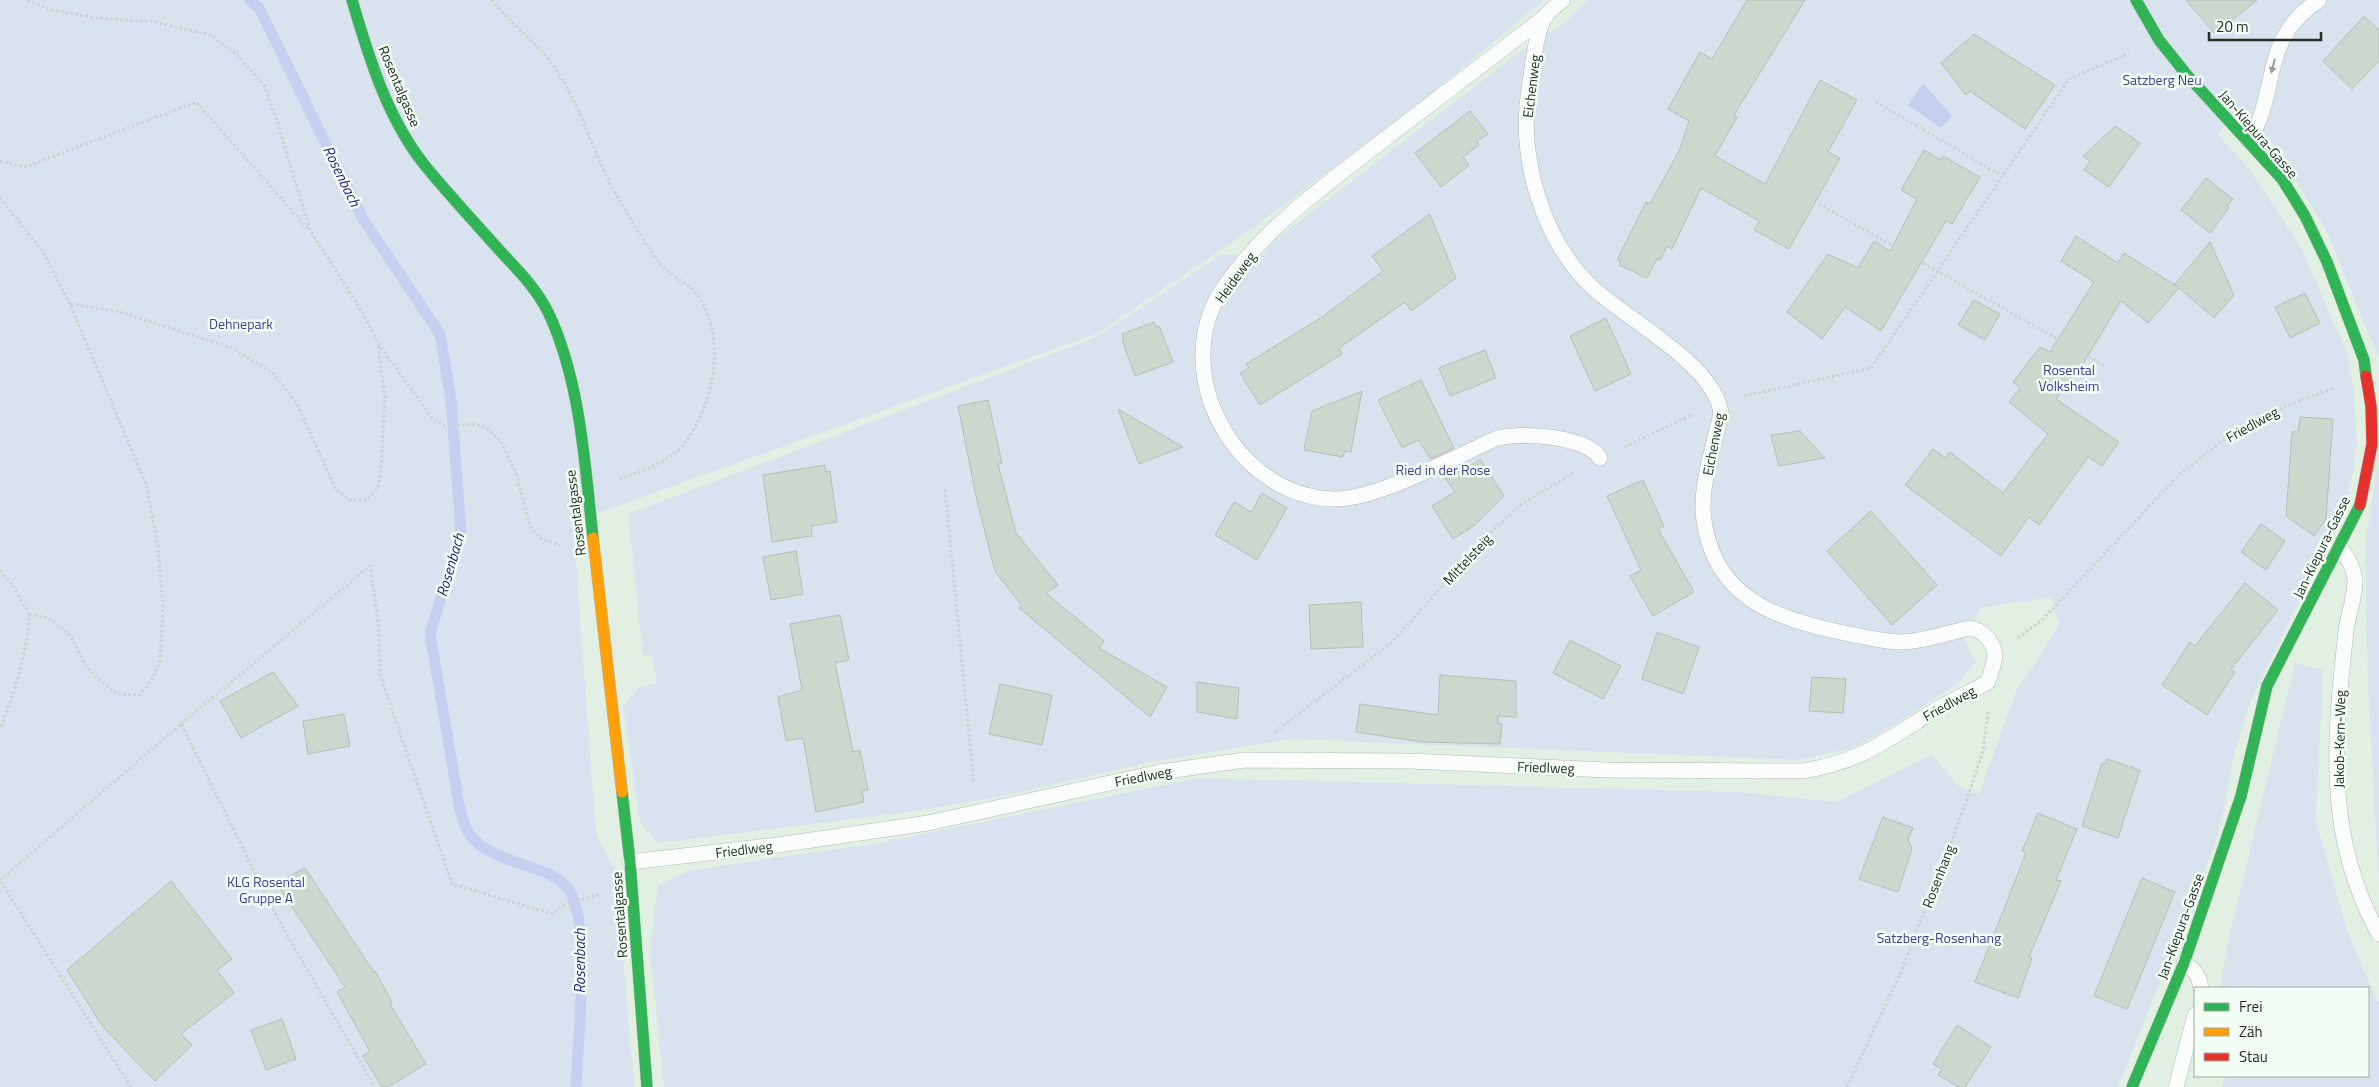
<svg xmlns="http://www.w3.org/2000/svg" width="2379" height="1087" viewBox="0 0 2379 1087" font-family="'Titillium Web',sans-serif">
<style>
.green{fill:#d9e3f0}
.water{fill:#c5d0f0}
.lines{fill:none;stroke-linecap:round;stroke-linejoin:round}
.stream{stroke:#c5d0f0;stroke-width:11}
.building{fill:#ccd8cd;stroke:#b4bfb4}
.lane-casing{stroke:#b0bbb0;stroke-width:16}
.fast-casing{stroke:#b0bbb0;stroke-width:12}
.slow-casing{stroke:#b0bbb0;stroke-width:12}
.jam-casing{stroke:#b0bbb0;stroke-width:12}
.path{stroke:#ced2ce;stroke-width:3;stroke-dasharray:2.5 2.5;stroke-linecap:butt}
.lane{stroke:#fafdfb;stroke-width:15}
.fast{stroke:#30b455;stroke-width:11}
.slow{stroke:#ff9f0a;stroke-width:11}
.jam{stroke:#e5322d;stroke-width:11}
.oneway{fill:#9aa09b}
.labels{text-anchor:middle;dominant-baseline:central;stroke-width:5;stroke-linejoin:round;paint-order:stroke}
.park-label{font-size:14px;fill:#3d3ea0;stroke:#f3fef4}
.street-label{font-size:14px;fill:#242e25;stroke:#f3fef4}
.water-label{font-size:15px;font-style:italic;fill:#261d7e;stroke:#f3fef4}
</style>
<rect width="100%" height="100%" fill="#e1f0e2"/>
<path class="green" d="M0,0H1544L1426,98L1249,231L1096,334L573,522L596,835L616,872L634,1087H0Z
M1587,0H2379V359L2326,230L2273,144L2238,109L2218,135L2250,170L2302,249L2348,356L2354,396L2357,439L2354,467L2348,494L2333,530L2250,703L2233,758L2224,809L2215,844L2118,1087H664L650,950L658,885L691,870L879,843L1199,778L1737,792L1836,802L1932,755L1958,785L1979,794L2016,691L2042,653L2059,624L2051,597L1981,608L1963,637L1976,662L1956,685L1880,733L1855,747L1801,760L1292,739L1155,761L1009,795L911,812L658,843L640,823L623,705L640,687L657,683L652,655H643L628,514L1097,337L1222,254L1263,256L1271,243L1517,54L1566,21Z
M2379,452V888L2368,687L2365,548Z
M2295,663L2323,670L2316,820L2346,928L2377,1001H2379V1087H2222L2225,1076H2368V988H2220L2231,929Z"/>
<path class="water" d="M1923,83L1952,116L1941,128L1908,105Z"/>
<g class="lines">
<path class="stream" d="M249,0L259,8L363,219L440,334L451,400L461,532L430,634L460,810C463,818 465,829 470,835C495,867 553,862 571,893C590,930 578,1042 576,1087"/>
</g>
<path class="building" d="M1747,0H1805L1734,115L1737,117L1715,156L1765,184L1820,80L1857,100L1828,152L1840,158L1789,249L1754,230L1759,221L1701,188L1672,249L1667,246L1660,260L1657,259L1647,278L1619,265L1621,262L1617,260L1646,202L1650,204L1680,149L1689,121L1668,109L1700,52L1712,59Z
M2186,0H2257L2215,34Z
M2364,16L2379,30V61L2352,89L2323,61Z
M1974,34L2055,85L2025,129L1970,91L1966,95L1941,63Z
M1470,111L1488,134L1477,141L1479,145L1463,157L1469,165L1441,187L1415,153Z
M2115,126L2140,143L2109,187L2084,170L2090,161L2083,156Z
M1924,150L1941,160L1943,156L1980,177L1952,224L1946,221L1881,331L1845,307L1822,339L1787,312L1828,254L1858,268L1874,241L1890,251L1917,199L1901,190Z
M2206,178L2233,199L2227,206L2229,208L2210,233L2181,210Z
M1430,214L1456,278L1411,311L1405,302L1339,348L1342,354L1260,405L1240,373L1249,368L1246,364L1322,317L1383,271L1372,256Z
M2076,236L2118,263L2124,253L2178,287L2175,284L2210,242L2234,295L2214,318L2179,288L2148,323L2121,301L2081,367L2056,399L2119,442L2102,466L2088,457L2039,525L2029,517L2001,556L1905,485L1933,449L1945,458L1950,452L2003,493L2048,434L2009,402L2020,388L2013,382L2040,347L2050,352L2094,282L2061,261Z
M2305,293L2320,323L2290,338L2275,307Z
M1974,300L2000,314L1985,340L1958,325Z
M1606,318L1631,374L1595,391L1570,336Z
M1154,322L1156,327L1159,326L1173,362L1135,376L1122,340L1124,339L1122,334Z
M1485,350L1496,378L1450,396L1439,368Z
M1421,380L1454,448L1431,459L1418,440L1402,448L1378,400Z
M1362,391L1351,452L1345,451L1343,457L1304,450L1312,411Z
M988,400L1002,463L998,464L1016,533L1058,585L1046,593L1104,641L1099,648L1167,687L1150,717L1019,608L1022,606L995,571L977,501L958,406Z
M1118,409L1183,447L1139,464Z
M2300,417L2333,419L2326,519L2314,536L2286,516L2292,432H2298Z
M1800,431L1825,458L1779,466L1771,435Z
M1480,459L1504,496L1475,525L1453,539L1432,506L1455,492L1442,474L1462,465L1464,470Z
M825,465L826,472L830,471L837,522L811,526L812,536L772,542L763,475Z
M1643,480L1664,526L1658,529L1694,592L1653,616L1630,576L1641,570L1607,496Z
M1262,493L1287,508L1257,560L1215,535L1234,502L1251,512Z
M1871,511L1937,585L1892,625L1827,551Z
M2261,524L2285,541L2266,570L2241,552Z
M796,551L803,594L771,600L763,557Z
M2245,583L2278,610L2231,669L2235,672L2207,715L2162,685L2190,642L2195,646Z
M1361,602L1363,647L1311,649L1309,605Z
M840,615L849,660L835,663L853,752L860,750L868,790L862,791L864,802L816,812L803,738L786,741L778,697L802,690L790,624Z
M1657,632L1699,647L1683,694L1642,679Z
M1570,640L1621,666L1603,699L1553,673Z
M273,672L298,706L241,738L220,701Z
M1440,675L1516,681V717L1498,716V723L1502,724L1500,744L1422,742L1356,732L1360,704L1438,715Z
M1812,677L1846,679L1843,713L1809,711Z
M1197,682L1239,688L1237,719L1197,712Z
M1000,684L1052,695L1042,745L989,734Z
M344,714L350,746L308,754L303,721Z
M2107,759L2140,770L2118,838L2082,826L2102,763L2105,764Z
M2038,813L2077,829L2056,880L2061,881L2029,957L2032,958L2018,998L1975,982L2026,853L2022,851Z
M1883,817L1913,828L1908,839L1912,849L1898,892L1859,879Z
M305,868L374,972L375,971L392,1002L390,1004L426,1064L388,1087H382L363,1056L370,1051L337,992L345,987L276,883Z
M2142,878L2175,892L2127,1009L2094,996Z
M171,881L232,959L217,970L234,993L181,1034L192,1045L155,1081L103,1027L67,970Z
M282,1019L296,1059L266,1070L251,1030Z
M1957,1025L1991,1047L1965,1087H1958L1938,1075L1942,1069L1933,1064Z"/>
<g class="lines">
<defs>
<path id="lane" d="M1546,16C1488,60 1431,104 1373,148C1317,192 1262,230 1222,290C1168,373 1236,497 1334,499C1376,500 1455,457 1495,439C1520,431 1586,436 1600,458
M2249,141C2281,87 2259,40 2319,0
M2340,548C2348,558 2353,566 2355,579C2356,595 2348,614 2346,631C2340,685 2334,739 2338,793C2341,841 2355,892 2379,934
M630,862L778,845L928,823L1160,772L1245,760L1411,761L1607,770L1802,771C1855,763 1880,745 1924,717C1944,704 1967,694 1988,682C1990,674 1995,663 1995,655C1994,641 1982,630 1970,628C1947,633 1922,642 1899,642C1878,641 1856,635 1835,631C1770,617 1715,595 1704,521C1699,485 1714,448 1721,413C1715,365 1628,320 1593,288C1542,240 1518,157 1529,89C1532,71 1536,28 1546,15C1551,9 1558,5 1563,0
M2184,963C2195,970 2199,975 2201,988
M2176,1087L2195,1015"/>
<path id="fast" d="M352,0C369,58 388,121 427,168C451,197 477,225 502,253C522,274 542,295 553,323C581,390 585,466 593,538
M2136,0L2159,40L2187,75L2282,179L2305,216L2327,262L2364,360L2366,376
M622,792L630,862L647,1087
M2132,1087L2184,963L2241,796L2267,686L2360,505"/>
<path id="slow" d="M593,538L622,792"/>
<path id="jam" d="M2360,505L2372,444L2371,406L2366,376"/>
</defs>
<use href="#lane" class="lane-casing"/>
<use href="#fast" class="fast-casing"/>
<use href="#slow" class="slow-casing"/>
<use href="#jam" class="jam-casing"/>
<path class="path" d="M28,0L52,10L96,18L155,22L210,35L235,53L264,85L276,118L310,230L364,315L378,343L433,419L446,427L473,424L487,428L501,442L516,473L530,526L540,538L560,546
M492,0C514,28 545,48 562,79C580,109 591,144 606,175C614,193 626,210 636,228C643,240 658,264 670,273C678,280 690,285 696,293C728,336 715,405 683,445C669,462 640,472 620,479
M1876,102L2002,176
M0,161L25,167L196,102L309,230
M0,198L43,252L70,304L146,484L158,546L163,608L160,662L151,681L139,695L118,694L100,681L86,666L71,636L49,618L30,615C26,655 15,692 0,729
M1819,204L2105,366
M71,304L120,312L232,348L273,373L297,404L335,488L349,500H367L378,488L381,467L385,398L378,345
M1744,396L1871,368L2069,79L2129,53
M1625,447L1693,414
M945,490L974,784
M0,571L13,586L30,615
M2018,638L2042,620L2179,475L2221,442L2283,407L2334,388
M181,724L370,566L378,621L380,675L452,884L553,914L563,906L600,894
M1275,732L1391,643L1493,530L1523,503L1575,472
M131,1087L0,880L181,724L278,919L375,1087
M1847,1087L1901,972L1964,808L1983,751L1988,712"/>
<use href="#lane" class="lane"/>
<use href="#fast" class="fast"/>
<use href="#slow" class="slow"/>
<use href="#jam" class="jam"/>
</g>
<defs><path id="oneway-solid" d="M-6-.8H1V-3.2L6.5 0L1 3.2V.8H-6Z" transform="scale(1.25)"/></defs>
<use class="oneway" href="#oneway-solid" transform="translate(2273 66) rotate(104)"/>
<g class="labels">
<g class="park-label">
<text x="2162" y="79">Satzberg Neu</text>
<text x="241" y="323">Dehnepark</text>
<text x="2069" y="369">Rosental<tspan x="2069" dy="16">Volksheim</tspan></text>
<text x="1443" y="469">Ried in der Rose</text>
<text x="266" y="881">KLG Rosental<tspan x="266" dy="16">Gruppe A</tspan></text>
<text x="1939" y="937">Satzberg-Rosenhang</text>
</g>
<g class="street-label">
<text transform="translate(400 86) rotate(67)">Rosentalgasse</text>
<text transform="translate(1531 86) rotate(-83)">Eichenweg</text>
<text transform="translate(2259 134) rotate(49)">Jan-Kiepura-Gasse</text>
<text transform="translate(1235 277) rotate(-54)">Heideweg</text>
<text transform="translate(2252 424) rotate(-29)">Friedlweg</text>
<text transform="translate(1713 444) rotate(-79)">Eichenweg</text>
<text transform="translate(575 513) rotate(-97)">Rosentalgasse</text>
<text transform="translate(2321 547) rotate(-64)">Jan-Kiepura-Gasse</text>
<text transform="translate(1467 559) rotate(-47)">Mittelsteig</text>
<text transform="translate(1949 703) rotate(-29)">Friedlweg</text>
<text transform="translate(2339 739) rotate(-89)">Jakob-Kern-Weg</text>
<text transform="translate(1546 767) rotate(2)">Friedlweg</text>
<text transform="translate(1143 776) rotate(-11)">Friedlweg</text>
<text transform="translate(744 849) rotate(-7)">Friedlweg</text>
<text transform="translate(1938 876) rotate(-69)">Rosenhang</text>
<text transform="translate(619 915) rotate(-94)">Rosentalgasse</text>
<text transform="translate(2180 926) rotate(-70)">Jan-Kiepura-Gasse</text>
</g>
<g class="water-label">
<text transform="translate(342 176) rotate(64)">Rosenbach</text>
<text transform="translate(450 565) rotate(-74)">Rosenbach</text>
<text transform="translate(579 961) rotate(-90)">Rosenbach</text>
</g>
</g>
<rect x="2194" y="987" width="175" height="90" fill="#f3fef4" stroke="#a0aba1"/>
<rect x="2204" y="1003" width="25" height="8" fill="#30b455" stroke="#a0aba1"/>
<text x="2239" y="1012" font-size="15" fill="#242e25">Frei</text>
<rect x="2204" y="1028" width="25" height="8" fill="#ff9f0a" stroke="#a0aba1"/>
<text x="2239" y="1037" font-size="15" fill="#242e25">Zäh</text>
<rect x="2204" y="1053" width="25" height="8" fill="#e5322d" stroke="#a0aba1"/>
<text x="2239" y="1062" font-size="15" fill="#242e25">Stau</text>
<path d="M2209 32v8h112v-8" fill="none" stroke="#242e25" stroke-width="2.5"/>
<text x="2216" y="32" font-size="15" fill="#242e25" stroke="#f3fef4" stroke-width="4" paint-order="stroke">20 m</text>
</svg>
